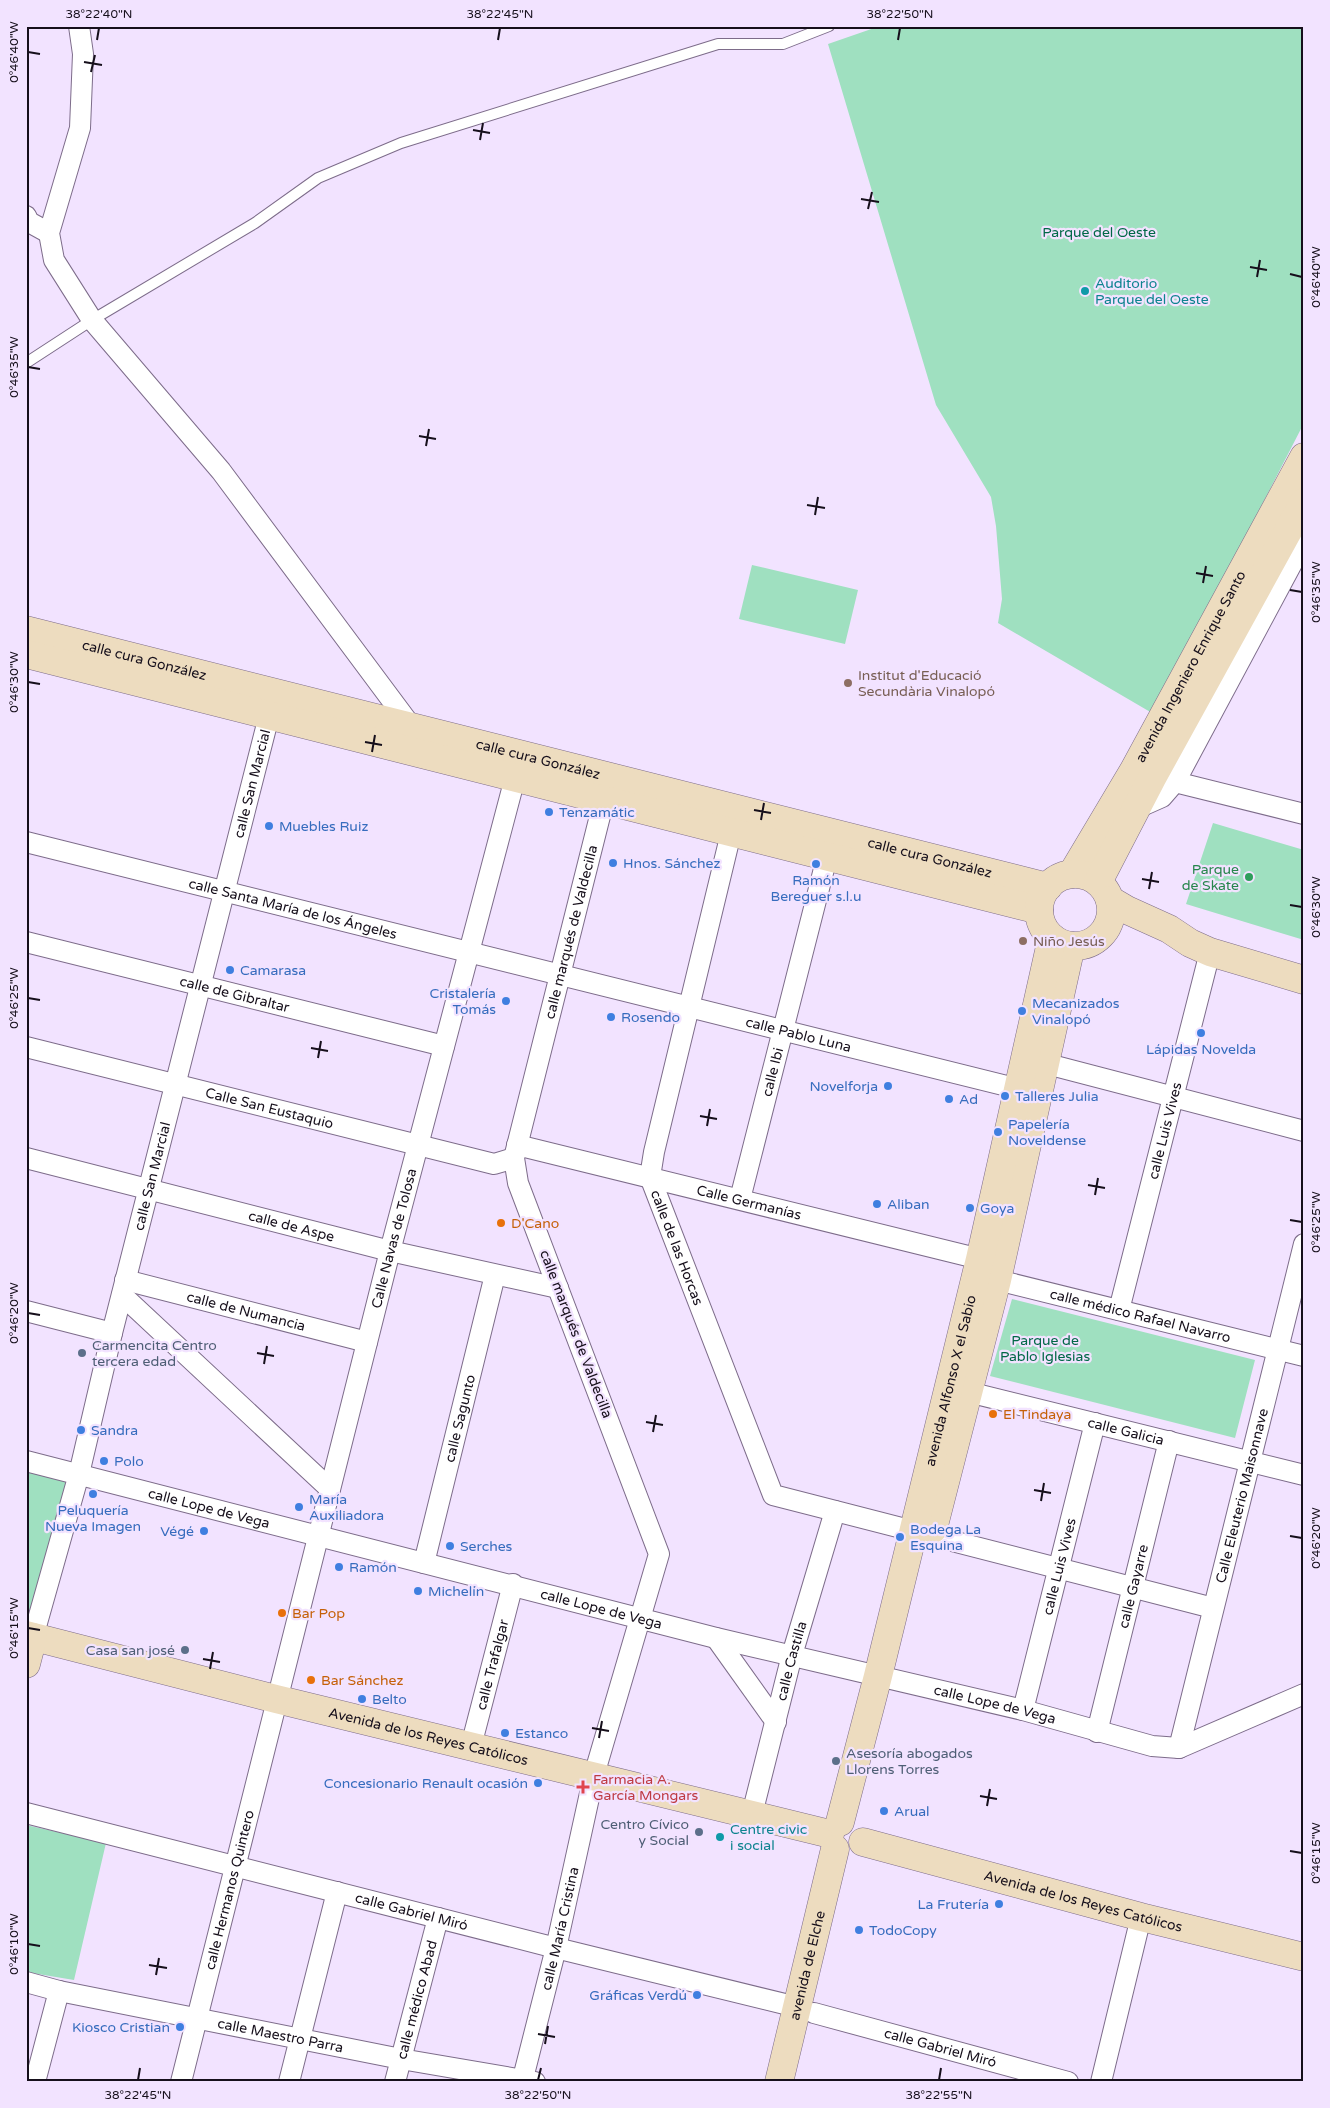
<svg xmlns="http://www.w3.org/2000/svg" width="1330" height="2108" viewBox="0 0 1330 2108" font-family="'Varela Round',sans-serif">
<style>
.green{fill:#9fe0c0}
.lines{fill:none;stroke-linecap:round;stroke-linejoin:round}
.lane-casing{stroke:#7d6c8a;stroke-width:12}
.street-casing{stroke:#7d6c8a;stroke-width:22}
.secondary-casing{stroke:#7d6c8a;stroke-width:29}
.lane{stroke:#fff;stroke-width:10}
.street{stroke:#fff;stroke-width:20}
.secondary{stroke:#eddcbf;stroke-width:28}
.ticks{fill:none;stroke:#160f1b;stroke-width:2}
.culture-dot{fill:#0f9aa8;stroke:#f2e3ff;stroke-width:2}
.education-dot{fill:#8d6e63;stroke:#f2e3ff;stroke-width:2}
.shop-dot{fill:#3f7fe0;stroke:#f2e3ff;stroke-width:2}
.leisure-dot{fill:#2e9e5b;stroke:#f2e3ff;stroke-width:2}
.food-dot{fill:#e8710a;stroke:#f2e3ff;stroke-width:2}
.service-dot{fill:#5c6f8a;stroke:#f2e3ff;stroke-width:2}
.health-dot{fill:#e0444e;stroke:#f2e3ff;stroke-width:2}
.labels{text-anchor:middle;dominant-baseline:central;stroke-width:4.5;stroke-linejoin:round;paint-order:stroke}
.park-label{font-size:14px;fill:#006847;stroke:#f2e3ff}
.culture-label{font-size:14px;fill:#0d838f;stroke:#f2e3ff;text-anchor:start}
.street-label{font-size:14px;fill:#160f1b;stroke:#f2e3ff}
.education-label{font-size:14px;fill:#785e54;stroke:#f2e3ff;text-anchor:start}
.shop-label{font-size:14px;fill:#366cbe;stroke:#f2e3ff;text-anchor:start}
.leisure-label{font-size:14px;fill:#27864d;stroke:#f2e3ff;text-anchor:end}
.food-label{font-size:14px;fill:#c56008;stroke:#f2e3ff;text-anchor:start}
.service-label{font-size:14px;fill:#4e5e75;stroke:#f2e3ff;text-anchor:start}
.health-label{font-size:14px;fill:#be3a42;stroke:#f2e3ff;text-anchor:start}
.neatline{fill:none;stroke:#160f1b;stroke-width:2}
.ticks-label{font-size:12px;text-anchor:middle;fill:#160f1b}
</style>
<rect width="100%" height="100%" fill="#f2e3ff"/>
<path class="green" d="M880,26H1304V423L1183,658L1152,713L998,623L1002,599L996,526L991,497L936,405L828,44Z
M752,565L858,590L845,644L739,619Z
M1213,823L1304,850V940L1186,904Z
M1012,1299L1255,1360L1235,1438L990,1376Z
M26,1461L79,1474L26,1635Z
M26,1825L106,1843L74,1980L26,1972Z"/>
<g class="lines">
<defs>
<path id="lane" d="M26,363L92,320L255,223L318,178L401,143L718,44H783L829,26"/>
<g id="street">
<path d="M79,26L83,54L80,128L49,233L54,260L92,320L221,471L411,726"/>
<path d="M26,216L29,222L49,233"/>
<path d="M1175,782L1304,814"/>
<path d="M1135,809L1162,797L1175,782L1304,541"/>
<path id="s1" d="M731,833L654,1152L650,1177L773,1495L1213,1608"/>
<path id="s2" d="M26,842L1031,1092"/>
<path id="s3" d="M26,942L444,1046"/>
<path id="s4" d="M26,1047L494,1164L514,1158"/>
<path d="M1032,1060L1304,1131"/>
<path id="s5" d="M517,1145L980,1259"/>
<path id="s6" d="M26,1158L390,1251L558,1288"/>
<path id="s7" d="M740,1199L827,857"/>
<path id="s8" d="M985,1277L1304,1356"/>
<path id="s9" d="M125,1280L367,1342"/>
<path d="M122,1295L330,1489"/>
<path id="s10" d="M1119,1310L1210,952"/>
<path d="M26,1311L112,1333"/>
<path id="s11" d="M956,1389L1304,1475"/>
<path id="s12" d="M26,1461L716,1638L1023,1710L1152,1746L1179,1748L1304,1694"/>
<path id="s13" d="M424,1563L495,1275"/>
<path id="s14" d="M33,1637L79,1474L112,1333L269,716"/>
<path d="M716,1638L776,1722"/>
<path id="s15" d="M1023,1710L1095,1423"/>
<path id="s16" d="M1097,1732L1169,1441"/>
<path id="s17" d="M471,1746L513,1584"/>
<path id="s18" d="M1179,1748L1304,1244"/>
<path id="s19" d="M26,1813L556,1948L797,2007"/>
<path id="s20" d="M752,1814L792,1655L835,1511"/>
<path id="s21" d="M26,1982L59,1991L401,2059L535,2082"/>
<path id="s22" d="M814,2013L1068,2082"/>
<path d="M35,2082L59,1991"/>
<path id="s23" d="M181,2082L390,1251L515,778"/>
<path d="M289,2082L337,1892"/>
<path id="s24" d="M395,2082L438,1918"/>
<path id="s25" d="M522,2082L556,1948L594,1775L659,1554L518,1183L514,1158L604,800"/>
<path d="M1101,2082L1141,1917"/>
</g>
<g id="secondary">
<path id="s26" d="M26,630L1048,887"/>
<path d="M26,654L1039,910"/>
<path id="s27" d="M1072,874L1134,770L1304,457"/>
<circle cx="1075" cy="910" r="36"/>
<path d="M1098,882L1152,778L1304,502"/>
<path d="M1110,900L1127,910L1169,929L1190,943L1210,952L1304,980"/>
<path d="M933,1529L997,1280L1071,946"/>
<path id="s28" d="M26,1635L276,1699L830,1834"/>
<path d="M26,1664L33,1637"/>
<path id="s29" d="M840,1822L878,1676L980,1259L1052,938"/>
<path id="s30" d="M863,1842L1141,1917L1304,1957"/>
<path id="s31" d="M779,2082L835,1849"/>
</g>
</defs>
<use href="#lane" class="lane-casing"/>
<use href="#street" class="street-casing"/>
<use href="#secondary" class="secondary-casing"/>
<use href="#lane" class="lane"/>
<use href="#street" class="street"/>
<use href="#secondary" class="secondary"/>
</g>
<path class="ticks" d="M97,40L99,28M498,40L500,28M898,40L900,28M28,52L40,54M84,62L102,65M91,72L95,55M473,130L490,133M480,140L483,123M861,199L879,202M868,209L872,192M1250,267L1267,270M1290,274L1302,277M1257,277L1260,260M28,367L40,369M419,436L436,439M426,446L429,429M807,505L825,508M815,515L818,497M1196,573L1213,576M1203,583L1206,566M1290,590L1302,592M28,682L40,684M365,742L382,745M372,752L375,735M754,810L771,813M761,820L764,803M1142,879L1159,882M1149,889L1152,872M1290,905L1302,907M28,998L40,1000M311,1048L328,1051M318,1058L321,1041M700,1116L717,1119M707,1126L710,1109M1088,1185L1105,1188M1095,1195L1098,1178M1290,1220L1302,1222M28,1313L40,1315M257,1353L274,1356M264,1364L267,1346M646,1422L663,1425M653,1432L656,1415M1034,1490L1051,1493M1041,1501L1044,1483M1290,1536L1302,1538M28,1628L40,1630M203,1659L220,1662M210,1669L213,1652M592,1728L609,1731M599,1738L602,1721M980,1796L997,1799M987,1806L990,1789M1290,1851L1302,1853M28,1944L40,1946M149,1965L167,1968M156,1975L159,1958M538,2034L555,2037M545,2044L548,2026M138,2080L140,2068M538,2080L541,2068M939,2080L941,2068"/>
<g class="culture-dot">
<circle cx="1085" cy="291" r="5"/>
<circle cx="720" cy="1837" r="5"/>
</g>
<g class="education-dot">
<circle cx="848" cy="683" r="5"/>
<circle cx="1023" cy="941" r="5"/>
</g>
<g class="shop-dot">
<circle cx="549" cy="812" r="5"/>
<circle cx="269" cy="826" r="5"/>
<circle cx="613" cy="863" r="5"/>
<circle cx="816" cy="864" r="5"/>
<circle cx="230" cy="970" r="5"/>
<circle cx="506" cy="1001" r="5"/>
<circle cx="1022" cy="1011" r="5"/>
<circle cx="611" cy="1017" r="5"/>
<circle cx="1201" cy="1033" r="5"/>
<circle cx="888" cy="1086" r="5"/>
<circle cx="1005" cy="1096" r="5"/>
<circle cx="949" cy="1099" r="5"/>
<circle cx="998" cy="1132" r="5"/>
<circle cx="877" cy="1204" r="5"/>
<circle cx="970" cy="1208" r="5"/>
<circle cx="81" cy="1430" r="5"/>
<circle cx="104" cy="1461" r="5"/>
<circle cx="93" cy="1494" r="5"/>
<circle cx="299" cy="1507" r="5"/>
<circle cx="204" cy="1531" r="5"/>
<circle cx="900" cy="1537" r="5"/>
<circle cx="450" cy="1546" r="5"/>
<circle cx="339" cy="1567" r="5"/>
<circle cx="418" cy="1591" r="5"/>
<circle cx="362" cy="1699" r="5"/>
<circle cx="505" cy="1733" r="5"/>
<circle cx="538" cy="1783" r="5"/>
<circle cx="884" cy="1811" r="5"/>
<circle cx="999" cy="1904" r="5"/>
<circle cx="859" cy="1930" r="5"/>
<circle cx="697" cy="1995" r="5"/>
<circle cx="180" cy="2027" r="5"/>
</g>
<circle class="leisure-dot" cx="1249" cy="877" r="5"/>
<g class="food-dot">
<circle cx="501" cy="1223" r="5"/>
<circle cx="993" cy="1414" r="5"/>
<circle cx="282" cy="1613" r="5"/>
<circle cx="311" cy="1680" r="5"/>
</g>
<g class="service-dot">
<circle cx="82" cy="1353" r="5"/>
<circle cx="185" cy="1650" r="5"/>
<circle cx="836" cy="1761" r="5"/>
<circle cx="699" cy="1832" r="5"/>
</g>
<path class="health-dot" d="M580.5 1779.5h5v5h5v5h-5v5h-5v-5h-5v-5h5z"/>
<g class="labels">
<g class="park-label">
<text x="1099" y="232">Parque del Oeste</text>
<text x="1045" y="1340">Parque de<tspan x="1045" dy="16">Pablo Iglesias</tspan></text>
</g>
<g class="culture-label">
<text x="1095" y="283">Auditorio<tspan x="1095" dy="16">Parque del Oeste</tspan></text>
<text x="730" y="1829">Centre civic<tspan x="730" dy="16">i social</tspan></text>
</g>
<g class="street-label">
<text stroke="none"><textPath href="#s26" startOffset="122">calle cura González</textPath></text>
<text stroke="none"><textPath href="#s27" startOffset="239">avenida Ingeniero Enrique Santo</textPath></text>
<text stroke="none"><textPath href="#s26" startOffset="528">calle cura González</textPath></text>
<text stroke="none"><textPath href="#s14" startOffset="881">calle San Marcial</textPath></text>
<text stroke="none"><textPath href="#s26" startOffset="932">calle cura González</textPath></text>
<text stroke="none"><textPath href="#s2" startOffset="275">calle Santa María de los Ángeles</textPath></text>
<text stroke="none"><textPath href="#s25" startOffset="1201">calle marqués de Valdecilla</textPath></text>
<text stroke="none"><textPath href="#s3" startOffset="215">calle de Gibraltar</textPath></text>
<text stroke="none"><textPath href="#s2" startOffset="796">calle Pablo Luna</textPath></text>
<text stroke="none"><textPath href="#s7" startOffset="131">calle Ibi</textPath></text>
<text stroke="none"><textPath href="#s4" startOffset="251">Calle San Eustaquio</textPath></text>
<text stroke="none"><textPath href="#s10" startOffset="185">calle Luis Vives</textPath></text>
<text stroke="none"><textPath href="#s14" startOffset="476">calle San Marcial</textPath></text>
<text stroke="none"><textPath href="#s5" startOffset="239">Calle Germanías</textPath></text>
<text stroke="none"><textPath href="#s6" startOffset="274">calle de Aspe</textPath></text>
<text stroke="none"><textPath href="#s23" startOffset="870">Calle Navas de Tolosa</textPath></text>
<text stroke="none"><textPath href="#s1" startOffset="429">calle de las Horcas</textPath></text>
<text stroke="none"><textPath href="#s9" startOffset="125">calle de Numancia</textPath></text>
<text stroke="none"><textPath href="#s8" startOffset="160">calle médico Rafael Navarro</textPath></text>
<text transform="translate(576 1334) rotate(69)">calle marqués de Valdecilla</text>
<text stroke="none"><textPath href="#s29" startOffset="455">avenida Alfonso X el Sabio</textPath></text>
<text stroke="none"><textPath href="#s13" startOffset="149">calle Sagunto</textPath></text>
<text stroke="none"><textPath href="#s11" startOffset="175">calle Galicia</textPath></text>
<text stroke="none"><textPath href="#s18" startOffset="260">Calle Eleuterio Maisonnave</textPath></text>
<text stroke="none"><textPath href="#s12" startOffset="189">calle Lope de Vega</textPath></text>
<text stroke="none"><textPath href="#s15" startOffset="148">calle Luis Vives</textPath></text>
<text stroke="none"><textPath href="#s16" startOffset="150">calle Gayarre</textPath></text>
<text stroke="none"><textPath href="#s12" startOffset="594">calle Lope de Vega</textPath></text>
<text stroke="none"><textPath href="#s20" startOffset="158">calle Castilla</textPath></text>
<text stroke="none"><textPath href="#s17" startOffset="84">calle Trafalgar</textPath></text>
<text stroke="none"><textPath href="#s12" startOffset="999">calle Lope de Vega</textPath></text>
<text stroke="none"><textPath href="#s28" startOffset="415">Avenida de los Reyes Católicos</textPath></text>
<text stroke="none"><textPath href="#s23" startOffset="198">calle Hermanos Quintero</textPath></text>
<text stroke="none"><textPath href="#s30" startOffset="228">Avenida de los Reyes Católicos</textPath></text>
<text stroke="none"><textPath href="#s19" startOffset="398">calle Gabriel Miró</textPath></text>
<text stroke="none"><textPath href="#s25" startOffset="158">calle María Cristina</textPath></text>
<text stroke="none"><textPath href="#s31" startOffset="120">avenida de Elche</textPath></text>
<text stroke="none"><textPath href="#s24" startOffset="85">calle médico Abad</textPath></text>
<text stroke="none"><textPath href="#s21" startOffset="260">calle Maestro Parra</textPath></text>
<text stroke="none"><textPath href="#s22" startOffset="131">calle Gabriel Miró</textPath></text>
</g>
<g class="education-label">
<text x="858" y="675">Institut d'Educació<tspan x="858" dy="16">Secundària Vinalopó</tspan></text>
<text x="1033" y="941">Niño Jesús</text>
</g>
<g class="shop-label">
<text x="559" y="812">Tenzamátic</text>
<text x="279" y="826">Muebles Ruiz</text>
<text x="623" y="863">Hnos. Sánchez</text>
<text x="816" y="880" text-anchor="middle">Ramón<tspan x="816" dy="16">Bereguer s.l.u</tspan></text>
<text x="240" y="970">Camarasa</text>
<text x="496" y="993" text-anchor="end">Cristalería<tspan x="496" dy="16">Tomás</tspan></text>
<text x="1032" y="1003">Mecanizados<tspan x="1032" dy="16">Vinalopó</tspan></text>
<text x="621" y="1017">Rosendo</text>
<text x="1201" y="1049" text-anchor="middle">Lápidas Novelda</text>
<text x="878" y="1086" text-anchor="end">Novelforja</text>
<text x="1015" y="1096">Talleres Julia</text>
<text x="959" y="1099">Ad</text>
<text x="1008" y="1124">Papelería<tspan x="1008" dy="16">Noveldense</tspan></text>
<text x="887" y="1204">Aliban</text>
<text x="980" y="1208">Goya</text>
<text x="91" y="1430">Sandra</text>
<text x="114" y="1461">Polo</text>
<text x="309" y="1499">María<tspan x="309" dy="16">Auxiliadora</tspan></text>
<text x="93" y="1510" text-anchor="middle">Peluquería<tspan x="93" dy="16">Nueva Imagen</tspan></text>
<text x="910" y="1529">Bodega La<tspan x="910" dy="16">Esquina</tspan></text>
<text x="194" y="1531" text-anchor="end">Végé</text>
<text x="460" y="1546">Serches</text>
<text x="349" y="1567">Ramón</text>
<text x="428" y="1591">Michelín</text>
<text x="372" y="1699">Belto</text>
<text x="515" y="1733">Estanco</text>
<text x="528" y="1783" text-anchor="end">Concesionario Renault ocasión</text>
<text x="894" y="1811">Arual</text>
<text x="989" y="1904" text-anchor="end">La Frutería</text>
<text x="869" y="1930">TodoCopy</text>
<text x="687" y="1995" text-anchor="end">Gráficas Verdú</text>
<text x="170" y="2027" text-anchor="end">Kiosco Cristian</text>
</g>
<g class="leisure-label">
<text x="1239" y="869">Parque<tspan x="1239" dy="16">de Skate</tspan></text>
</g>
<g class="food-label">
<text x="511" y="1223">D'Cano</text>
<text x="1003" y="1414">El Tindaya</text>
<text x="292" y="1613">Bar Pop</text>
<text x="321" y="1680">Bar Sánchez</text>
</g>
<g class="service-label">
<text x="92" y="1345">Carmencita Centro<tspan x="92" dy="16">tercera edad</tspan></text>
<text x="175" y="1650" text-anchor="end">Casa san josé</text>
<text x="846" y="1753">Asesoría abogados<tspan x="846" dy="16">Llorens Torres</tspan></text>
<text x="689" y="1824" text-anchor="end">Centro Cívico<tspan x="689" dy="16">y Social</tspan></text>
</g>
<g class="health-label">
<text x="593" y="1779">Farmacia A.<tspan x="593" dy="16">García Mongars</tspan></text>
</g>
</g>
<rect width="1330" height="2108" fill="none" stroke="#f2e3ff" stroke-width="55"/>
<rect x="28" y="28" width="1274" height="2052" class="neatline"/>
<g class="ticks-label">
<text x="99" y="18">38°22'40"N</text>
<text x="500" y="18">38°22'45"N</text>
<text x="900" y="18">38°22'50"N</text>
<text transform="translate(14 52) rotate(-90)" y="4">0°46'40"W</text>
<text transform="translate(1316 277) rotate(-90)" y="4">0°46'40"W</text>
<text transform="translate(14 367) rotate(-90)" y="4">0°46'35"W</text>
<text transform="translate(1316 592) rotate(-90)" y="4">0°46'35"W</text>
<text transform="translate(14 682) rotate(-90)" y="4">0°46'30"W</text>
<text transform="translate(1316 907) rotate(-90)" y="4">0°46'30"W</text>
<text transform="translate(14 998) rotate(-90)" y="4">0°46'25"W</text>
<text transform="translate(1316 1222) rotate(-90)" y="4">0°46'25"W</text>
<text transform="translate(14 1313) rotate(-90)" y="4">0°46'20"W</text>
<text transform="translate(1316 1538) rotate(-90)" y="4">0°46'20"W</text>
<text transform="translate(14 1628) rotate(-90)" y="4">0°46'15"W</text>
<text transform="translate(1316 1853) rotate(-90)" y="4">0°46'15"W</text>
<text transform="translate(14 1944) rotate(-90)" y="4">0°46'10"W</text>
<text x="138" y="2099">38°22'45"N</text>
<text x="538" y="2099">38°22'50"N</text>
<text x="939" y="2099">38°22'55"N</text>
</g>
</svg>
